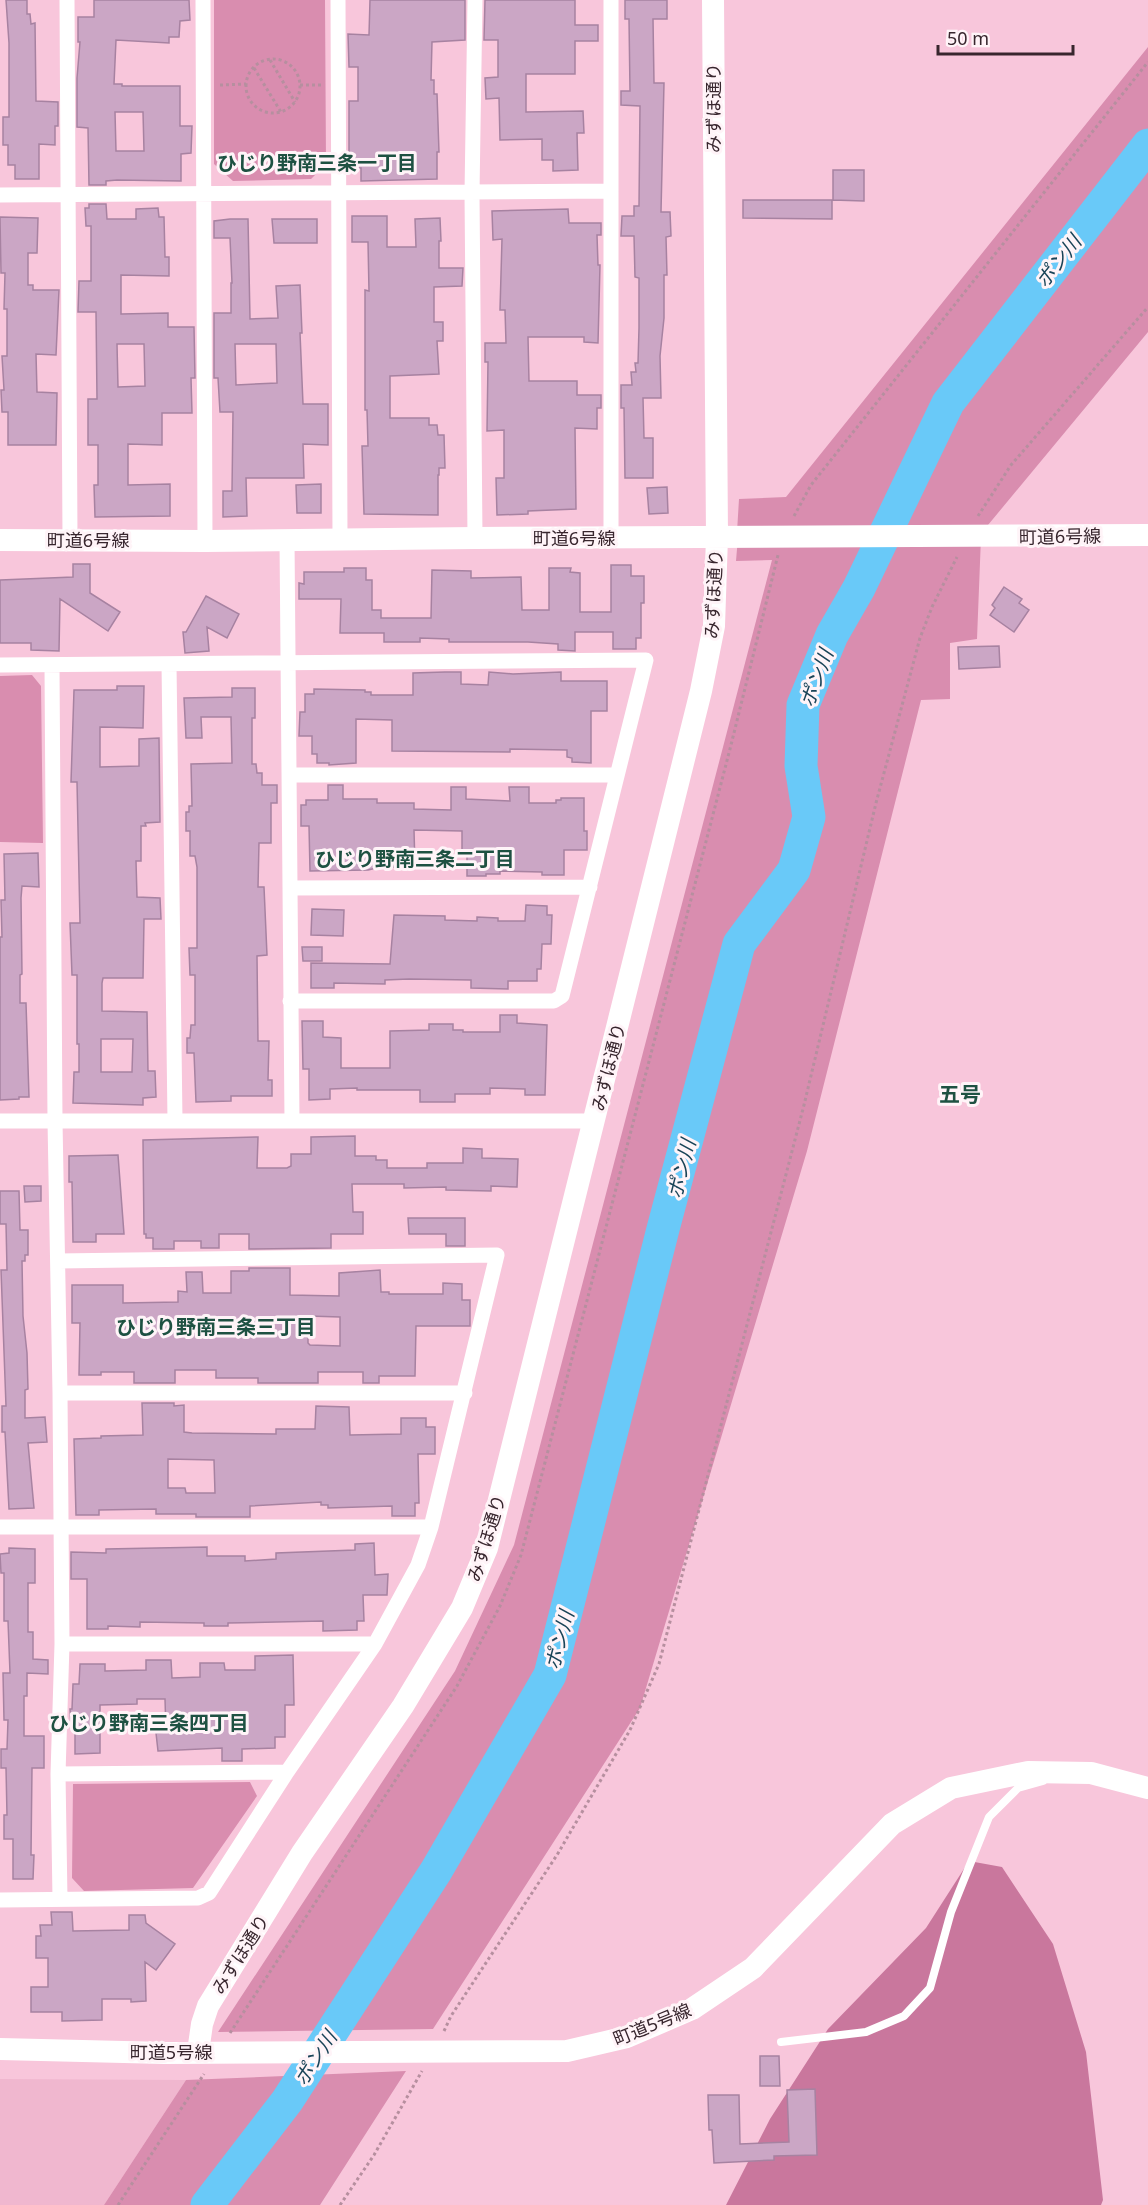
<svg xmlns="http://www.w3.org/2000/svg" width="1148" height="2205" viewBox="0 0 1148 2205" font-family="'Noto Sans','Noto Sans JP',sans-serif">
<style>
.built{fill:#f0b7cf}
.green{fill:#d98daf}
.forest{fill:#c9779d}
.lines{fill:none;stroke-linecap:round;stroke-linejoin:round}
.river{stroke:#69c9f8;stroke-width:33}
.building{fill:#cba6c5;stroke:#a782a1;stroke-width:1.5;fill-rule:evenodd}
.path{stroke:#b68f9f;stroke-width:3;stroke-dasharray:3 3;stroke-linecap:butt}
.lane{stroke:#fff;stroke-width:8}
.street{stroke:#fff;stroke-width:15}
.secondary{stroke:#fff;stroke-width:22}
.labels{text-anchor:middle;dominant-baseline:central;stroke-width:6;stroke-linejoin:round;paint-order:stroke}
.street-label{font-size:18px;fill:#38262e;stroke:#fff4f8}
.neighbourhood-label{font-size:20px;font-weight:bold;fill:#1e5142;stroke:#fff4f8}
.water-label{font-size:20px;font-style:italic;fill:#1a4458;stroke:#fff4f8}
.quarter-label{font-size:21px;font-weight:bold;fill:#1e5142;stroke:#fff4f8}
</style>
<rect width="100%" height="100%" fill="#f8c6db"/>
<path class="built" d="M0,2079L186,2080L104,2205H0Z"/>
<path class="green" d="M214,0H325L326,164L311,179L233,181L214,164Z
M1148,47V332L988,525L737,532L739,499L786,497Z
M738,537H981L977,639L950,643V699L921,700L807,1151L640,1708L433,2029L218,2032L455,1671L514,1545L772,560L736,561Z
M32,675L41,686L43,843L0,842V676Z
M250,1782L257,1796L193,1888L84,1891L72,1878L73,1784Z
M406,2071L320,2205H104L186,2080Z"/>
<path class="forest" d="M969,1861L1002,1867L1053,1944L1086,2052L1103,2200L1101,2205H726L770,2119L828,2029L926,1928Z"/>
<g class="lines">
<path class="river" d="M207,2205L287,2101L436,1871L550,1675L663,1229L739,944L794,870L809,817L801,766L803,705L832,635L859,588L948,403L1148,145"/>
</g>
<path class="building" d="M6,0H27V14H30L31,24L35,23L36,101L58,102V126H55V145L39,144V179H15V165H8V145H3V117H9V43Z
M94,0H189L190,20L180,21L179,37H169V43L116,40L114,84H122V86H180V126H192L191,153L181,154V181L117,180L106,181V185H89L88,128L77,127V78L80,42H78V17H94ZM115,112H143L144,151H116Z
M370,0H465V40L432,42L431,80H434V94H437L439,152H437V179L361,181V168H353L352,154H349V101H358V67H349L348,34L369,35Z
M485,0H575V25H598V41H575V74H526V112L583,111L584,133H577L578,170L553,171V160H542V139L500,140L499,98L486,99L485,78L498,77V40H484Z
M625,0H667V19H653L654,83H664L661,212H670L671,236L666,237L667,275H664V318L660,356L661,398H643L644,438H653V478H625L624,408H621V385H632L631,372H636L635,363H638L639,328V278L635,277L634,236H621L622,216H634V206H639L640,106L621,105V91H630L629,19H625Z
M833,170H864V201L833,200Z
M743,200H832V219L743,218Z
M89,204H106L107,219H136V209L158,208L159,217H164L165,257H169V276L121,275V314L168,313V327H194L195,378H191L192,413H162V445L128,444V485L170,484V516L95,517L94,485H98V445H88V399H97L96,312H78L79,281H91V226H86L85,208H89ZM117,344H144L145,386L118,387Z
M568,209L569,223H601V235H597L598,265H600L598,343L584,342V337H528L529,381H577V395H601V408H597V429L575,428L576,509L528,511V514L497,515L496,478H504V430L487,431L488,362H485V343H506L505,310H500L502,239L493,240L492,211Z
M352,216H387V247H416L415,219L440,218L441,241H439V268H463L462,286L434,287V322H443V341H437L439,374L390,376V418H429V425H437L438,435H444L445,468H439V475H438V515L364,514L362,446H368L367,410H365V290L369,291L368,242H352Z
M0,217L38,218L37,253H28V285H33V290H59L56,355L36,354L37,392L57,393L56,445H8V412H2L1,390H4L2,356H7V309H4L5,273H1Z
M230,219H248L250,319L278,318L276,286L300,285L302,333H300L303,404H328V445L303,444L304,478H246L247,516L223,517V491H232L233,412H220L218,378H214V313H231V283H232L230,238H214V221ZM235,344H276L277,383L236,385Z
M272,219H317V243H274Z
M321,484V513H297L296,485Z
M667,487L668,513L649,514L647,488Z
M73,564H90V593L120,612L108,631L60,599L59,651L31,650V643H0V580L73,577Z
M611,565H631V576H644V603H641V638H636V649H613V632H575V651L558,650V644L528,642H449V639L420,638V642H384V633H340L341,599H299V583L304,584V572H344V568H366V580H372V610H381V618H431L432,570L471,571V578L521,577L522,610H549V568H571L570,572L580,573V612H611Z
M1004,587L1022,599L1019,603L1029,610L1014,632L990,615L995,608L992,605Z
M206,596L239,614L227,638L207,627L209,651L185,653L183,632H186Z
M999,646L1000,667L959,669L958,647Z
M445,672H461V684L488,685L489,672L513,674L561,672V681H607V711H591V763L572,762V758L567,757V750L510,749V752L392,751V720L356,719V763L329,765V763H317V754H312V736H299L300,712H305V694H314V689L365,690V692H371V695H413V673Z
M117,686H144L143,728L100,727V767L139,766V739L159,738L160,822L145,823L146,826H141V861H136L137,897L160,898L161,919H144L143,978H103L102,983V1011L147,1012L148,1071H155L156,1097L143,1098V1105L73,1103L74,1072H79V1044H77V975H72L70,923H80L77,782H71L74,690H117ZM101,1039H133L132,1072H101Z
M232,688H255V718H252V764H256L257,773H262V785H277V803H271V843H259L258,887H264L267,955L257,956L258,1041H269L268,1080H272V1096H231V1101L196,1102L194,1053H187V1038H190L191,1025H195V975H190L189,948H197V867L195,856H190V831H186V812H189V806H192L191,764L232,763L231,717H201L202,738H186L184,698L232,697Z
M328,785H343V799H377V803H414V809L451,810V787H466V799L510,801L509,787H529V803H556V800H561V798H584V831H587V850H564V875H542V872L500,871V874H486V876H467V853H462V831L414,830L415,867H381L368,870L310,871L309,826H301V805H306V800H328Z
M38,853L39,887L22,886L21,898L22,974L20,975V1003H26L29,1097H19V1099L0,1100V937H2L1,900H5L4,854Z
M526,905L547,906V915H552L551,944H542L541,969H537V981H508V989L471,988V980L409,979L385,980V984L334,983V988H311V963L390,964L394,915L445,916V920L477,921V917L498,918V921H525Z
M312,909L344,910L343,936L311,935Z
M302,947H322V961H303Z
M500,1015H517V1023L547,1025L545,1095H525V1089L490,1088V1094H455V1102H420V1090H357V1088L330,1089V1099L309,1100V1069H303L302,1021H323V1037L341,1038V1068H390V1031L429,1030V1024H453V1030H463V1032H500Z
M355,1136V1156H376V1160H387V1168H427V1163H463V1148L482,1149V1158L518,1159L517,1187L491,1186V1191L446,1190V1187L404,1188V1184H352L353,1212H363V1234H331V1248L249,1249V1234H219V1248H201V1241H174V1249H153V1238H146V1234H144L143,1140L258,1137L257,1168H287L291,1166V1154H311V1137Z
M118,1155L124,1234H96V1242H73L72,1182H69V1156Z
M24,1186H41V1201L25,1202Z
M0,1191H19L20,1230H28V1255H25V1261H22L23,1316L27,1353L28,1389L25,1390V1418L45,1417L47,1442L28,1443L34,1508L9,1509L5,1432H2V1406H6L1,1270H7L6,1224H0Z
M408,1218H465V1246H446V1234H409Z
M249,1268H290V1295L339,1296V1273L380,1270L381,1292H389V1294H443V1283L462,1284V1300H470V1326H416L415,1376H379V1383H363V1372H318V1383H258V1378H216V1370H175V1383H134V1372H101V1375H79L80,1323H72V1285H123V1303L178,1302V1291L187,1292L186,1272H202L203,1293H231V1271H249ZM308,1316L340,1317V1346L310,1345L308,1343Z
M142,1403H174V1406L184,1405V1432L192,1433L276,1434V1429H315L316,1406L349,1407L350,1435L401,1434V1418H426V1427H435V1454H418L419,1503H415V1516H392V1506L328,1508V1505H321V1502L250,1506V1517H196V1514H156V1509L99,1510V1515H76L74,1439L101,1438V1436L143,1435ZM168,1459L214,1460L215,1493H186L185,1488H168Z
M374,1543L375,1575L388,1574L387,1595H363L364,1621H357V1630L323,1631V1621L228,1623V1626H204V1623L140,1622V1627L108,1626V1629H87V1579H71V1552L106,1553V1549L207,1547V1556H245V1561L276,1559V1553L355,1550V1544Z
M9,1548L35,1549V1583H28V1632H33V1659L48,1660V1674L27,1673V1696H24V1736H44V1768H32L31,1855H34L33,1879H13V1839H4V1815H7L6,1768H1V1749H7L8,1720H4L3,1673H10L8,1621H4V1573H1L0,1554L9,1553Z
M293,1655L294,1705H285V1737H275V1748L242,1749V1761H222V1748L158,1751L156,1733L166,1732L165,1699H137V1704L100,1705V1753L75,1754V1727H71L70,1709H72L73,1684H79L80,1664H105V1671L146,1670V1660H171L172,1678L200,1677V1663H224L225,1670H255V1656Z
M51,1912H72L73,1931L129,1930V1915H145L146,1923L175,1944L156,1970L145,1962L146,2001L131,2002V1999H102V2020L62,2021V2012H31V1987H48V1958H36V1936H41L40,1925H52Z
M760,2056H779L780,2086H760Z
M815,2089L817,2155L774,2156V2160L714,2163L712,2130H709L708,2095H739L740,2144L789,2142L787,2090Z"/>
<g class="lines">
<path class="path" d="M246 86a27 27 0 1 1 54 0a27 27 0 1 1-54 0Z
M270,60L295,102
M254,68L281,112
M220,85L246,84
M300,85H323
M794,516L811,485L1148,62
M978,516L1011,465L1148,307
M444,2031L451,2016L557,1855L630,1730L659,1664L804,1105L876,803L920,638L932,607L957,557
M230,2033L457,1686L500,1606L521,1555L730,749L778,555
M118,2205L204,2074
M340,2205L374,2155L422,2071"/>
<path class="lane" d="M781,2042L866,2032L904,2016L930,1988L951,1912L989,1817L1018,1788L1043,1781"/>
<path class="street" d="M67,0L70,539
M203,0L205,541
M338,0L340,539
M475,0L472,193L475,538
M0,195L611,191
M611,538V0
M287,539L292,1120
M169,664L175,1120
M0,665L646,660L562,996L554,1001H290
M52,666L55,1121L60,1393L62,1644L58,1774L60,1899
M289,775H616
M290,888L590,887
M0,1121H594
M60,1393H465
M0,1527H431
M62,1644H375
M58,1774L287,1772
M0,1900L198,1898L209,1893L287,1772L375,1644L418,1565L431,1527L497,1255L58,1261"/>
<path class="secondary" d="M0,540L205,541L475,538L1148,535
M0,2049L165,2053L567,2051L627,2037L692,2009L753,1968L892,1824L951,1788L1028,1772L1091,1773L1148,1788
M198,2052L202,2024L208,2006L302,1853L403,1706L462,1608L487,1548L701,691L714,626L717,537L713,0"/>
</g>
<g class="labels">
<g class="street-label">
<text transform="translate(713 108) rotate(-90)">みずほ通り</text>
<text transform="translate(1060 536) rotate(-1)">町道6号線</text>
<text x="574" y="538">町道6号線</text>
<text x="88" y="540">町道6号線</text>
<text transform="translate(713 594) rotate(-87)">みずほ通り</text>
<text transform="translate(608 1067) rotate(-76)">みずほ通り</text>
<text transform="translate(486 1538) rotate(-73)">みずほ通り</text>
<text transform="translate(240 1954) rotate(-58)">みずほ通り</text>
<text transform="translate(652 2024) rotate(-22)">町道5号線</text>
<text x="171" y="2052">町道5号線</text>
</g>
<g class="neighbourhood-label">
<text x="317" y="162">ひじり野南三条一丁目</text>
<text x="415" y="858">ひじり野南三条二丁目</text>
<text x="216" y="1326">ひじり野南三条三丁目</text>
<text x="149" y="1722">ひじり野南三条四丁目</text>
</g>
<g class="water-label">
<text transform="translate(1058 261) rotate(-52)">ポン川</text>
<text transform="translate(816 678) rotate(-70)">ポン川</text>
<text transform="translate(681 1169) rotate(-76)">ポン川</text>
<text transform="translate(559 1640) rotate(-75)">ポン川</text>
<text transform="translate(315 2058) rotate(-57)">ポン川</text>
</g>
<g class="quarter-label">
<text x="960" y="1094">五号</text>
</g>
</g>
<path d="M938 45v9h135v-9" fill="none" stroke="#38262e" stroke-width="3"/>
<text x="947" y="45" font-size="18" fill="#38262e" stroke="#fff4f8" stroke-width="4.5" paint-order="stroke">50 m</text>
</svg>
